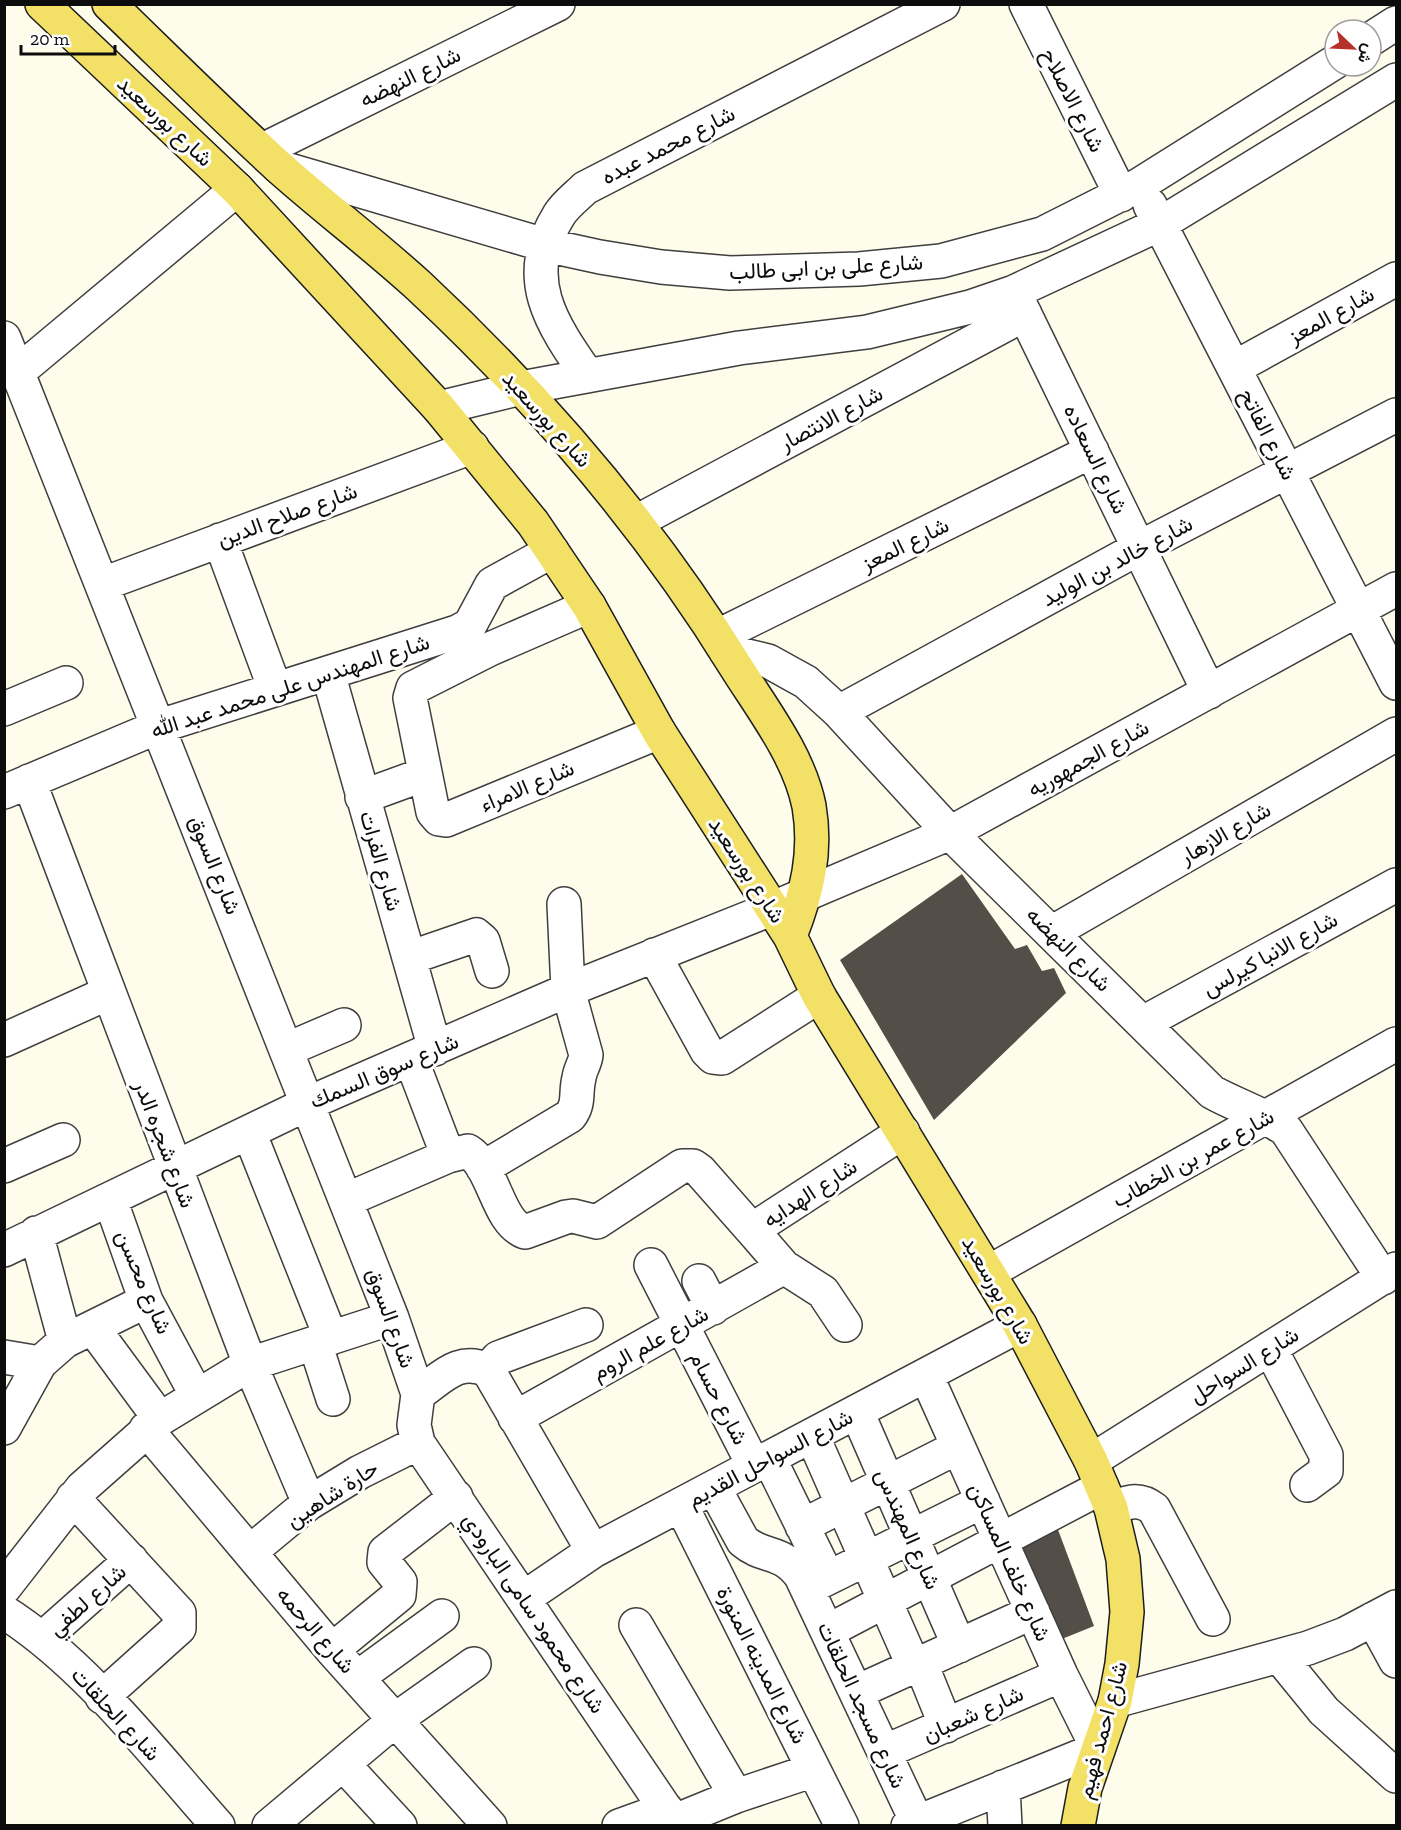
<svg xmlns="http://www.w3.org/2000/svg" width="1401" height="1830" viewBox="0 0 1401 1830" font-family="'Zilla Slab',Vazirmatn,serif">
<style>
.building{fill:#544e49}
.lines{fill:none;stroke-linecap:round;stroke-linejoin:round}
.minor-casing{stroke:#3f3f3f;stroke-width:36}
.major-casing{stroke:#1d1d1d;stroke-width:36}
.minor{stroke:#fff;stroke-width:33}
.major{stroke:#f3e066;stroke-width:33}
.labels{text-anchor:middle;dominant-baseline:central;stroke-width:6;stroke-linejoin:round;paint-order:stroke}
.street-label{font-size:22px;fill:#0c0c0c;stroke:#fff}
</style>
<rect width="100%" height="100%" fill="#fefdeb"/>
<path class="building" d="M962,874L1015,949L1027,945L1042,971L1054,968L1066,993L934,1120L840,960Z
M1057,1527L1094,1626L1057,1641L1019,1542Z"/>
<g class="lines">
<defs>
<path id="minor" d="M1026,4L1121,195
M1371,39L1396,23
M263,150L558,4
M279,167L545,245L600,257L661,267L730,273L859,269L941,261L1042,234L1139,185L1335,62
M1150,205L1396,683
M1014,292L1209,692
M4,338L392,1318L418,1394L414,1425L418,1443L677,1826
M1234,368L1396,279
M18,372L237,189
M588,376C551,323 520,278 559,215C565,205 577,196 585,188L943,4
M439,408L521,388L739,348L867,332L970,307L1014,292L1160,224L1396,80
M636,522L1025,314
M220,540L275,689
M103,584L472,447
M589,606L490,649L413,688L410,698L433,812L439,819L446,820L659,732
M718,636L1092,451
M726,651L768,661L806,682L839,712L950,833L1212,1092C1237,1106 1263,1113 1286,1130L1383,1278
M328,673L435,1049
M4,709L66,683
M839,712L1139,548L1396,415
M29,781L250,1364L309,1503
M4,792L160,726L457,632L470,625L492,584L552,551
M362,797L425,774
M1053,932L1396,734
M654,955L707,1051L713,1057L722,1058L819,996
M409,958L476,935L483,941L492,971
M1143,1023L1396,885
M4,1040L108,993
M288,1049L344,1025
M411,1059L448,1156
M249,1132L331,1338
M4,1166L63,1140
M483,1168L570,1116C580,1103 575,1093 579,1078C580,1069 585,1064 586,1055L568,990L564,904
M110,1199L146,1301L197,1396
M346,1200L448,1156L468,1151C494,1167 497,1222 525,1232L566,1217L573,1216L597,1222L682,1166H693L700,1171L752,1230L903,1132
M752,1230L784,1267L823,1292L845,1325
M36,1233L65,1341
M4,1250L309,1103L568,990L771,909L950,833L1396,589
M651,1265L754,1466
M989,1272L1396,1044
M699,1281L713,1308
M93,1328L160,1419
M315,1343L333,1399
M1270,1348L1326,1455V1471L1307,1485
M4,1357L40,1363
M488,1370L498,1358L586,1325
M418,1394C443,1377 458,1357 488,1370L593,1551
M857,1412L959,1646
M515,1418L784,1267
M4,1428L40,1363L65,1341L146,1301
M146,1429L332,1650L490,1826
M812,1435L914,1667
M769,1458L828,1578
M1091,1461L1396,1269
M714,1488L743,1541C764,1559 781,1549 801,1576L917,1822
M73,1498L179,1613V1628L102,1697
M681,1505L842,1826
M1111,1508C1128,1502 1139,1497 1154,1509L1213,1619
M802,1526L958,1447
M250,1552L309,1503L360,1472L418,1443
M4,1588L82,1488L160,1419L250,1364L392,1318
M808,1588L983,1501
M524,1598L593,1551L1020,1325
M4,1612C85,1663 155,1755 218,1826
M1373,1619L1396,1661
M636,1625L736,1796
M828,1631L1102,1487
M42,1639L131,1560
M332,1650L399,1595L400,1582L384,1562L385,1552L456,1497
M1279,1656L1324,1711L1396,1776
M921,1664L946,1726
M357,1678L442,1616
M857,1692L1033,1612
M1115,1701L1308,1648L1345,1634L1396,1607
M884,1752L1061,1675
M343,1764L400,1826
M1003,1787L1005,1826
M675,1821L736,1796L814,1770
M269,1826L395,1720L474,1664
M619,1826L666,1809
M908,1826L1098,1749L1061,1675L926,1375"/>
<path id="major" d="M42,4L237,189L439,408L533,523L589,606L659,732L790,936L819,996L1020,1325L1091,1461L1111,1508L1123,1559L1127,1612L1122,1664L1115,1701L1085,1788L1078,1826
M109,4C166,59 222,115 280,168C325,208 374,245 419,286C540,399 649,526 736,667C763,710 799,756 809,806C817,853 807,893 790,936"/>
</defs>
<use href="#minor" class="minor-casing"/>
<use href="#major" class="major-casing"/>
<use href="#minor" class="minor"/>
<use href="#major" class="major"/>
</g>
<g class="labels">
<g class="street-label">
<text transform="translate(410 77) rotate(-26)">شارع النهضه</text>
<text transform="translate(1073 100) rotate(63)">شارع الاصلاح</text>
<text transform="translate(165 121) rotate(43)">شارع بورسعيد</text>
<text transform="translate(668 145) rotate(-27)">شارع محمد عبده</text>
<text transform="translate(826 267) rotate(-3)">شارع على بن ابى طالب</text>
<text transform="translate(1331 315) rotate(-29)">شارع المعز</text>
<text transform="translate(831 418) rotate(-28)">شارع الانتصار</text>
<text transform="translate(547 419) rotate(48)">شارع بورسعيد</text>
<text transform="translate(1268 434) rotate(63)">شارع الفاتح</text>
<text transform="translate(1096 459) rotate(64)">شارع السعاده</text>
<text transform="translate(287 515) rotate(-20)">شارع صلاح الدين</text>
<text transform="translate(905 544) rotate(-26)">شارع المعز</text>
<text transform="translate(1117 561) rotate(-28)">شارع خالد بن الوليد</text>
<text transform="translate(290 686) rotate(-18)">شارع المهندس على محمد عبد الله</text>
<text transform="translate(1088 758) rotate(-29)">شارع الجمهوريه</text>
<text transform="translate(527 786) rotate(-23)">شارع الامراء</text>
<text transform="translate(1225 833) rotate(-30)">شارع الازهار</text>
<text transform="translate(381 861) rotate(74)">شارع الفرات</text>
<text transform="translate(215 865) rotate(68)">شارع السوق</text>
<text transform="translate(747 870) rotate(57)">شارع بورسعيد</text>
<text transform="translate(1069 949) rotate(45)">شارع النهضه</text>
<text transform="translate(1270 954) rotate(-29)">شارع الانبا كيرلس</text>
<text transform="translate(384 1071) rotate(-23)">شارع سوق السمك</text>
<text transform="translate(165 1144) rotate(69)">شارع شجره الدر</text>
<text transform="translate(1193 1158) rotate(-29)">شارع عمر بن الخطاب</text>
<text transform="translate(810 1193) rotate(-33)">شارع الهدايه</text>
<text transform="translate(144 1282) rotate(67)">شارع محسن</text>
<text transform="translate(998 1290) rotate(60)">شارع بورسعيد</text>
<text transform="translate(391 1318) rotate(70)">شارع السوق</text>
<text transform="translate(650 1343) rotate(-29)">شارع علم الروم</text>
<text transform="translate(1244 1365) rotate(-32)">شارع السواحل</text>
<text transform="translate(719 1398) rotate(63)">شارع حسام</text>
<text transform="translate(770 1458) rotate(-28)">شارع السواحل القديم</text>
<text transform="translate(332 1494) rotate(-33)">حارة شاهين</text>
<text transform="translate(908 1529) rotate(66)">شارع المهندس</text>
<text transform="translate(1010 1562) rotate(66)">شارع خلف المساكن</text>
<text transform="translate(87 1600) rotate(-42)">شارع لطفي</text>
<text transform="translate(534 1613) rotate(56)">شارع محمود سامى البارودي</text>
<text transform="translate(316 1630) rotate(49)">شارع الرحمه</text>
<text transform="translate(762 1665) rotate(63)">شارع المدينه المنورة</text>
<text transform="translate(862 1705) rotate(65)">شارع مسجد الحلقات</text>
<text transform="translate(116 1714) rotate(47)">شارع الحلقات</text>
<text transform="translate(973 1714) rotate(-24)">شارع شعبان</text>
<text transform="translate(1102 1730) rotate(-75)">شارع احمد فهيم</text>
</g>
</g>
<rect width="1401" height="1830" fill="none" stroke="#0c0c0c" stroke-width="12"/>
<g transform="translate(1353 48) rotate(113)"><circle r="28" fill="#ffffff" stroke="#9e9e9e" stroke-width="1.5"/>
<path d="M0-4.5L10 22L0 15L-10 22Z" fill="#b63129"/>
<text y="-9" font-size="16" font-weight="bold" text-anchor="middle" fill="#0c0c0c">ش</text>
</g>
<path d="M21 45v9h94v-9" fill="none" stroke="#0c0c0c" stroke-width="3"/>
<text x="30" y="45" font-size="18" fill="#0c0c0c" stroke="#ffffff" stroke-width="4.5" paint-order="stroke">20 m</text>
</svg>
